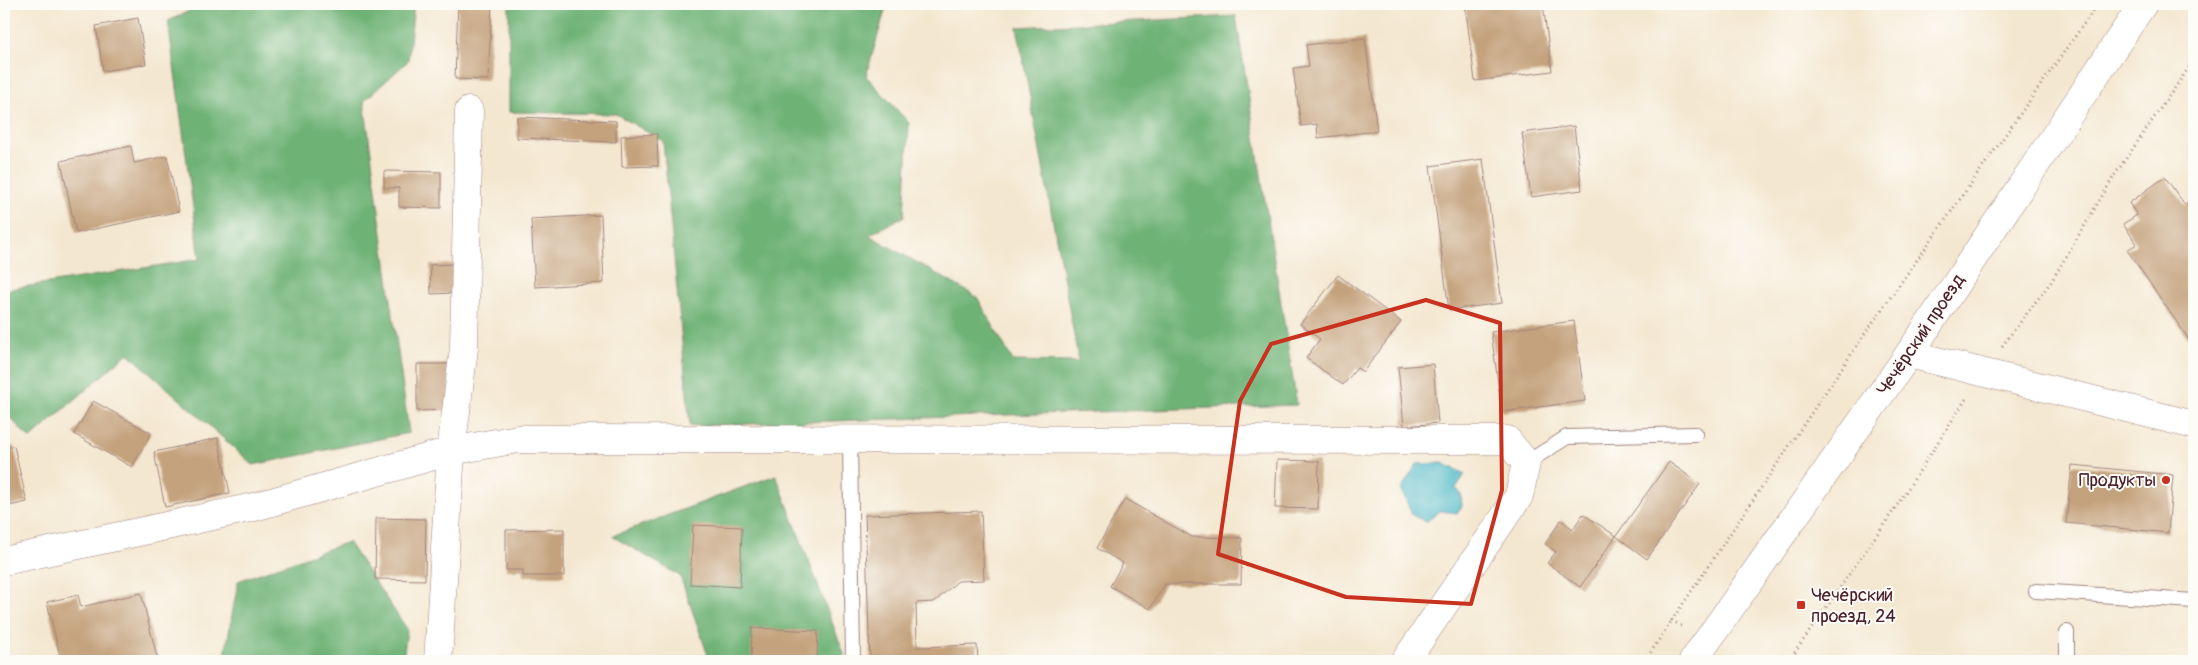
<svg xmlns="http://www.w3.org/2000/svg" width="2198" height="665" viewBox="0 0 2198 665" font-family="Pangolin,sans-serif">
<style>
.forest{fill:#6eb276;stroke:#5c6850}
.water{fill:#49b6c5;stroke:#4a6a78}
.building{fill:#c4a27d}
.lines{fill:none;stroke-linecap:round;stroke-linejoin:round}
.service-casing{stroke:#9f837e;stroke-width:16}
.minor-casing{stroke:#9f837e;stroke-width:29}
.secondary-casing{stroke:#9f837e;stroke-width:29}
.path{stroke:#9f837e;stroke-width:3;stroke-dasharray:1 4;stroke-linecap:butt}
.service{stroke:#fff;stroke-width:14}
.minor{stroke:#fff;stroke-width:28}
.secondary{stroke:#fff;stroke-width:28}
.marked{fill:none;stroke:#c8321e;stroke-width:4;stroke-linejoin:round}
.poi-dot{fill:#c8321e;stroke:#fdfcf7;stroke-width:2}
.labels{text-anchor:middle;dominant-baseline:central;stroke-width:4;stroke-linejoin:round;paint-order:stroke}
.street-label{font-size:18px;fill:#4a1f2b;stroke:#fdfcf7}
.poi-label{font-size:18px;fill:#4a1f2b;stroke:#fdfcf7;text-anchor:end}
</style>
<rect width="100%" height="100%" fill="#fdfcf7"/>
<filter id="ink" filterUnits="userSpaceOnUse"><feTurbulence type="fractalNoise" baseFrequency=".02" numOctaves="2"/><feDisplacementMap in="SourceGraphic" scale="10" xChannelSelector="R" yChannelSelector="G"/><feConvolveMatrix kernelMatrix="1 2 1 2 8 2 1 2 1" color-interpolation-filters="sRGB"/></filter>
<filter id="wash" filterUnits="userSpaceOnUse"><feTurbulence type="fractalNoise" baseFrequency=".0096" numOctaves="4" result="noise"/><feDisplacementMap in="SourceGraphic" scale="20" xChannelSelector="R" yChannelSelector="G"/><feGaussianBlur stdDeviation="1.12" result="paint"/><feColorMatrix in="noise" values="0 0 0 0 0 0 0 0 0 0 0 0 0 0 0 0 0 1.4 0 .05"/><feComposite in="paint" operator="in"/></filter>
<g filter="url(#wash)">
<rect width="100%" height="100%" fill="#f4e7d0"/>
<path class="forest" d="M204,4H414L408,61L364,101L409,433L253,465L128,353L30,439L4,411V290L200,259L168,21Z
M509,4H887L866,76L909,123L904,216L869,235L977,297L1013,361L1079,362L1017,27L1236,16L1297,405L690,426L663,141L616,114L509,112Z
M776,475L846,659V661H710L680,576L612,536Z
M348,542L407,629L403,661H224L238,581Z"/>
<path class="water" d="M1443,463L1465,474L1456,488L1461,494L1462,506L1457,513L1440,511L1426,522L1412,515L1401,489L1417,464Z"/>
<g id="blocks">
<path class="building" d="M458,4H492L488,80L455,79Z
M1465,4H1543L1552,71L1475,81Z
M138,18L146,64L103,71L96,26Z
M1365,38L1377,131L1318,138L1317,124L1301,126L1293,68L1309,66L1306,45Z
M517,117L616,121V142L517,138Z
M1574,126L1582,190L1531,197L1522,133Z
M657,134L658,166L622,167L621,136Z
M131,146L134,163L167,156L179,211L76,233L61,161Z
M1483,159L1502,303L1449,310L1430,166Z
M384,171L441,172V208L399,207V188H384Z
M2165,177L2185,205L2189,202L2194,209V347L2127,250L2137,244L2123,224L2137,215L2129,203Z
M601,215L604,283L535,287L531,219Z
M453,264L454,293L431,294L430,265Z
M1338,275L1401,322L1363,372L1357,368L1343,385L1306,358L1320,339L1300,324Z
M1574,321L1585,401L1502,412L1491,332Z
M417,364H449V410L417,411Z
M1433,364L1438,423L1404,426L1398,367Z
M93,401L151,433L132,467L74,434Z
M218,438L230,493L165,507L154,452Z
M14,446L27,502L4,507V449Z
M1277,460L1319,461L1318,509L1275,508Z
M1669,462L1700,484L1647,559L1616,536Z
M2072,465L2173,475L2168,533L2066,523Z
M1125,499L1192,537L1242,538L1241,584H1165L1150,609L1110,586L1123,563L1097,548Z
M981,511L984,580L958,581L934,602L916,603L917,647L977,645L978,661H870L865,515Z
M1583,514L1616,536L1580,587L1547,563L1556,552L1545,544L1561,520L1573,529Z
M376,518L426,519L425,580L375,579Z
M693,525L742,527L740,587L690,584Z
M564,529V576H523V570H506V530Z
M141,593L158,661H61L47,602L78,595L81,607Z
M752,628L818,631L817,661H751Z"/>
</g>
</g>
<g filter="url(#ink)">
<use href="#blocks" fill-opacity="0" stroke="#9f837e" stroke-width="1"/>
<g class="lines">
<defs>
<path id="service" d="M850,439L853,661
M1526,463L1567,437L1696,434
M2036,591L2194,601
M2067,661V632"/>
<path id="minor" d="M1909,354L2194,425
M4,561L254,507L451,451L518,439L1507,440L1526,463L1519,496L1405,661
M438,661L451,451L464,348L469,111"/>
<path id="secondary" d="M1693,661L1909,354L2143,4"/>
</defs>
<use href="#service" class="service-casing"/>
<use href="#minor" class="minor-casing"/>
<use href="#secondary" class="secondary-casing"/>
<path class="path" d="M2002,346L2051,282L2114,176L2194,60
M1681,626L1672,620L1866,332L2098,4
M1731,657L1737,661
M1645,661L1672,620
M1789,661L1898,504L1966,399"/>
<use href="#service" class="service"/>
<use href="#minor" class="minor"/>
<use href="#secondary" class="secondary"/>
</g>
</g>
<path class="marked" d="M1426,300L1500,323L1502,490L1471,604L1346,597L1218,554L1240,401L1271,344Z"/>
<g class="poi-dot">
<circle cx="2166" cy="480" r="5"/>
<rect x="1796" y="600" width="10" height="10" rx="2.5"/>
</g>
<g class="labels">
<g class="street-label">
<text transform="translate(1921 335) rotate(-56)">Чечёрский проезд</text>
</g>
<g class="poi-label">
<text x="2156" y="480">Продукты</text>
<text x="1811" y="595" text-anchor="start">Чечёрский<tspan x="1811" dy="21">проезд, 24</tspan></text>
</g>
</g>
<rect width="2198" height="665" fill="none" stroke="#fdfcf7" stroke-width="20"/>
</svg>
